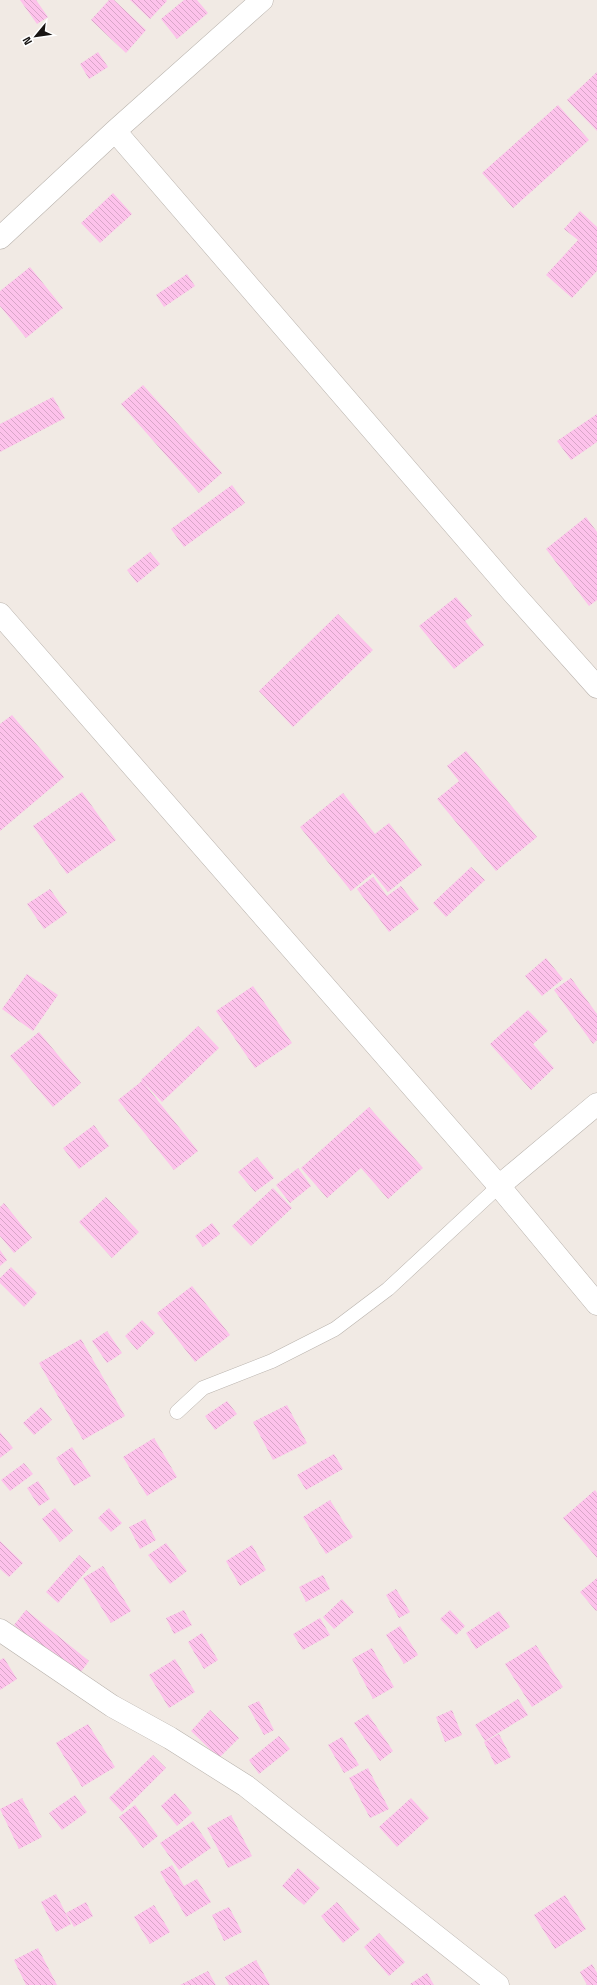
<svg xmlns="http://www.w3.org/2000/svg" width="597" height="1985" viewBox="0 0 597 1985" font-family="'Space Grotesk',sans-serif">
<style>
.building{fill:url(#building-back-hatch)}
.lines{fill:none;stroke-linecap:round;stroke-linejoin:round}
.service-casing{stroke:#b9b3ad;stroke-width:15}
.minor-casing{stroke:#b9b3ad;stroke-width:23}
.secondary-casing{stroke:#b9b3ad;stroke-width:23}
.service{stroke:#fff;stroke-width:14}
.minor{stroke:#fff;stroke-width:22}
.secondary{stroke:#fff;stroke-width:22}
</style>
<defs>
<pattern id="building-back-hatch" width="6" height="6" patternUnits="userSpaceOnUse"><rect width="6" height="6" fill="#fdc2eb"/><path d="M-1 5l2 2M0 0l6 6M5-1l2 2" fill="none" stroke="#d8a6c8"/></pattern>
</defs>
<rect width="100%" height="100%" fill="#f1eae4"/>
<path class="building" d="M20,0H36L48,17L37,24Z
M109,0H114L146,30L126,53L91,20Z
M130,0H166L167,1L150,19Z
M184,0H197L208,13L177,39L161,19Z
M98,52L108,67L89,79L80,64Z
M597,72V131L567,100Z
M558,105L589,140L513,208L482,173Z
M113,193L132,214L100,243L81,223Z
M580,211L597,227V271L572,298L546,275L578,240L564,229Z
M30,267L63,308L26,338L0,306V291Z
M187,274L195,286L164,307L156,295Z
M143,385L222,473L199,493L121,404Z
M53,397L65,418L0,452V424Z
M597,414V442L571,460L557,441Z
M232,485L245,503L184,547L171,529Z
M586,517L597,532V600L589,606L546,549Z
M150,552L160,564L137,583L127,570Z
M456,597L472,616L465,621L484,645L454,669L419,626Z
M338,614L373,650L293,727L259,691Z
M12,715L64,777L0,831V724Z
M466,751L537,837L496,871L437,799L459,781L447,766Z
M82,792L116,840L67,874L33,826Z
M343,793L375,834L389,823L422,865L388,892L373,873L351,891L300,827Z
M471,867L485,880L446,917L433,903Z
M373,877L387,896L401,886L419,909L389,932L357,889Z
M50,889L67,913L44,929L27,904Z
M546,958L563,979L542,996L525,976Z
M27,974L58,995L33,1031L2,1009Z
M571,978L597,1014V1040L593,1044L554,990Z
M253,986L292,1043L255,1068L216,1011Z
M528,1010L548,1031L533,1044L554,1068L531,1090L490,1044Z
M198,1026L219,1048L162,1102L143,1082L198,1151L174,1170L118,1100L142,1081L141,1080Z
M39,1032L81,1083L53,1107L10,1056Z
M369,1107L423,1168L388,1199L361,1168L327,1198L301,1168Z
M94,1125L109,1146L79,1169L63,1148Z
M257,1157L274,1178L255,1192L238,1172Z
M298,1168L311,1186L290,1203L276,1185Z
M273,1188L292,1208L251,1246L232,1226Z
M106,1197L139,1232L112,1258L79,1222Z
M4,1203L32,1238L14,1253L0,1236V1207Z
M212,1223L220,1234L203,1247L195,1236Z
M0,1250L7,1260L0,1266Z
M11,1267L37,1293L24,1307L0,1283V1278Z
M192,1286L230,1335L195,1362L157,1313Z
M142,1320L155,1333L137,1350L125,1336Z
M107,1331L122,1353L107,1363L92,1341Z
M81,1339L125,1416L83,1440L39,1363Z
M227,1401L237,1414L215,1430L205,1416Z
M287,1405L307,1443L273,1460L253,1422Z
M41,1407L52,1420L34,1435L23,1423Z
M0,1432L13,1448L0,1458Z
M154,1438L177,1477L147,1496L123,1457Z
M72,1447L91,1476L74,1486L56,1458Z
M334,1454L343,1469L306,1490L297,1475Z
M24,1463L33,1474L10,1491L1,1480Z
M38,1481L50,1499L39,1506L27,1488Z
M595,1490L597,1493V1558L563,1518Z
M330,1500L353,1537L326,1554L303,1517Z
M55,1508L73,1531L60,1542L42,1519Z
M109,1508L122,1523L111,1532L98,1518Z
M145,1519L156,1540L140,1549L129,1527Z
M0,1541L23,1563L9,1577L0,1569Z
M166,1543L187,1571L170,1584L148,1555Z
M252,1545L266,1570L240,1586L226,1561Z
M79,1555L91,1566L58,1603L46,1592Z
M103,1566L131,1611L111,1623L83,1578Z
M323,1575L330,1589L306,1602L299,1587Z
M597,1578V1610L596,1611L580,1592Z
M396,1589L410,1612L399,1618L386,1595Z
M342,1599L354,1612L334,1629L323,1617Z
M26,1610L89,1661L77,1677L14,1625Z
M184,1610L192,1625L174,1634L166,1618Z
M450,1610L465,1626L456,1635L440,1619Z
M499,1611L510,1627L476,1649L466,1633Z
M320,1618L330,1635L303,1650L293,1634Z
M400,1626L418,1655L404,1664L386,1635Z
M202,1633L218,1660L204,1669L188,1642Z
M536,1645L563,1687L532,1707L505,1664Z
M372,1648L394,1687L373,1699L352,1659Z
M4,1658L17,1679L0,1690V1660Z
M175,1659L195,1692L169,1708L149,1675Z
M518,1699L528,1715L485,1741L475,1725Z
M259,1701L274,1730L264,1735L248,1706Z
M210,1710L239,1738L219,1758L191,1731Z
M452,1710L462,1735L445,1742L436,1717Z
M368,1714L393,1751L380,1761L354,1723Z
M88,1724L115,1767L82,1787L56,1743Z
M499,1734L511,1757L495,1765L484,1742Z
M279,1736L290,1749L259,1774L249,1760Z
M342,1737L359,1765L344,1773L328,1745Z
M153,1755L166,1768L122,1812L109,1798Z
M368,1768L389,1809L370,1818L349,1778Z
M175,1793L192,1813L177,1826L161,1806Z
M75,1795L87,1812L62,1830L49,1813Z
M22,1798L42,1837L19,1849L0,1809Z
M411,1798L429,1818L397,1847L379,1827Z
M135,1805L158,1836L143,1848L119,1817Z
M231,1815L252,1856L228,1868L207,1828Z
M193,1821L211,1848L179,1870L160,1843Z
M172,1865L184,1886L197,1879L211,1902L186,1917L160,1872Z
M298,1868L320,1888L304,1905L282,1886Z
M56,1894L71,1924L56,1932L41,1902Z
M565,1895L586,1929L555,1949L534,1915Z
M86,1902L93,1916L74,1927L66,1913Z
M337,1902L360,1929L343,1943L321,1916Z
M154,1905L170,1932L150,1944L134,1917Z
M229,1907L242,1932L224,1941L212,1915Z
M379,1933L405,1962L389,1976L364,1947Z
M38,1948L57,1985H26L14,1960Z
M256,1960L270,1985H229L225,1977Z
M592,1964L597,1973V1985H587L580,1972Z
M208,1971L216,1985H180Z
M427,1973L434,1985H411L410,1984Z"/>
<g class="lines">
<defs>
<path id="service" d="M177,1412L203,1388L272,1361L335,1329L388,1289L499,1186"/>
<path id="minor" d="M115,131L514,594L597,687
M0,238L115,131L262,0
M499,1186L597,1104
M0,1630L112,1706L170,1738L246,1786L498,1985"/>
<path id="secondary" d="M0,614L499,1186L597,1304"/>
</defs>
<use href="#service" class="service-casing"/>
<use href="#minor" class="minor-casing"/>
<use href="#secondary" class="secondary-casing"/>
<use href="#service" class="service"/>
<use href="#minor" class="minor"/>
<use href="#secondary" class="secondary"/>
</g>
<g transform="translate(36 36) rotate(241)" stroke="#ffffff" stroke-width="3" paint-order="stroke">
<path d="M0-3L7 15L0 10L-7 15Z" fill="#171412"/>
<text y="-6" font-size="11" font-weight="bold" text-anchor="middle" fill="#171412">N</text>
</g>
</svg>
